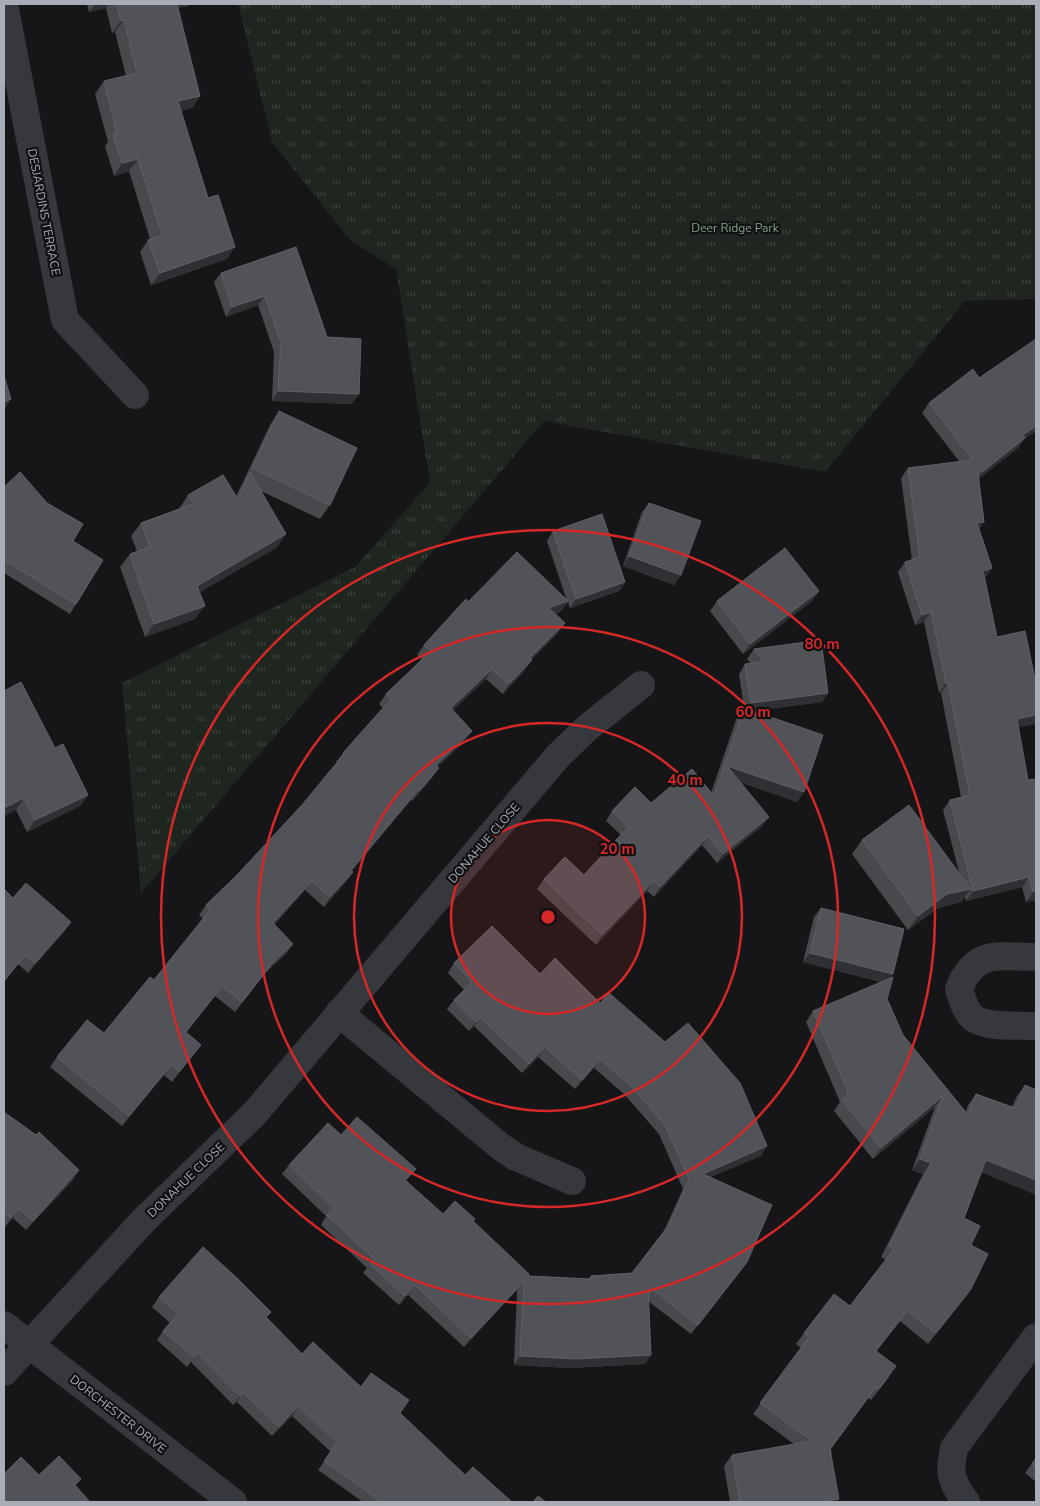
<svg xmlns="http://www.w3.org/2000/svg" width="1040" height="1506" viewBox="0 0 1040 1506" font-family="'Nunito Sans',sans-serif">
<style>
.park{fill:url(#park-tufts)}
.lines{fill:none;stroke-linecap:round;stroke-linejoin:round}
.minor{stroke:#37383d;stroke-width:28}
.tertiary{stroke:#37383d;stroke-width:28}
.wall{fill:#47494d}
.shaded-wall{fill:#2f3033}
.building{fill:#525359;stroke:#5f6168}
.ring{fill:none;stroke:#d62828;stroke-width:2.5}
.labels{text-anchor:middle;dominant-baseline:central;stroke-width:4.5;stroke-linejoin:round;paint-order:stroke}
.street-label{font-size:12px;fill:#a8adb8;stroke:#111113}
.park-label{font-size:12px;fill:#7fa381;stroke:#111113}
.centre{fill:#d62828;stroke:#111113;stroke-width:2.5}
.ring-label{font-size:15px;text-anchor:middle;font-weight:bold;fill:#d62828;stroke:#111113;stroke-width:4.5;stroke-linejoin:round;paint-order:stroke}
</style>
<defs>
<pattern id="park-tufts" width="24" height="20" patternUnits="userSpaceOnUse" patternTransform="scale(1.25)"><rect width="24" height="20" fill="#1e261f"/><path d="M3 7l-1-3M5 7V3M7 7l1-3M15 17l-1-3M17 17v-4M19 17l1-3" fill="none" stroke="#3c433d"/></pattern>
</defs>
<rect width="100%" height="100%" fill="#161618"/>
<path class="park" d="M238,4H1036V299L965,301L825,472L544,421L141,893L122,683L355,567L430,483L396,269L351,241L272,142Z"/>
<g class="lines">
<path class="minor" d="M4,4L65,320L135,395
M1036,957C999,957 975,948 959,989C962,998 965,1011 973,1018C988,1028 1018,1025 1036,1026
M339,1013L501,1147L516,1157L572,1181
M4,1372L145,1219L255,1113L558,756L587,728L641,685
M966,1502C950,1479 949,1475 954,1448L1036,1337"/>
<path class="tertiary" d="M4,1325L233,1502"/>
</g>
<path class="wall" d="M87,4H189L188,6L178,8L200,96L192,108L180,111L227,259L151,285L140,252L148,240L150,239L129,171L114,176L105,146L108,142L95,94L104,81L126,76L115,32L112,33L106,8L89,12Z
M296,247L327,337L352,404L272,401L274,352L258,305L226,317L214,282L221,273Z
M979,378L1036,431L1024,439L1018,448L979,478L984,522L979,529L992,568L985,578L997,637L1035,679H1036V724L1018,727L1036,900L1026,902L1022,887L966,901L965,897L961,902L938,908L908,930L852,854L862,840L959,872L943,810L950,800L961,797L941,693H939L924,622L915,625L898,572L905,562L912,560L901,478L908,468L959,461L922,413L929,403Z
M279,411L330,505L320,519L261,491L286,534L276,548L200,592L195,619L145,637L120,567L130,554L137,551L131,536L141,523L179,509L188,495L236,496L243,482L270,425Z
M4,487L76,604L70,614L4,573Z
M649,503L681,575L674,585L623,566L642,512Z
M553,531L625,582L619,591L570,608L568,602L561,611L555,614L558,633L531,660L525,670L503,694L486,679L453,710L465,741L437,767L432,778L412,801L411,800L352,871L353,872L346,882L324,907L305,890L274,925L293,944L286,954L265,973L235,1012L215,996L186,1032L194,1054L172,1082L164,1075L122,1126L50,1067L57,1057L104,1033L154,980L203,919L199,915L206,905L236,876L302,805L337,763L336,762L343,753L383,708L379,704L386,694L422,659L417,655L424,645L468,602L567,601L547,541Z
M819,591L812,601L743,654L710,611L717,601Z
M754,649L828,693L822,702L753,711L797,802L740,782L762,826L717,863L702,845L654,897L647,891L596,945L537,889L544,879L584,875L621,835L606,821L612,811L651,803L711,793L737,717L744,708L739,674L745,664H751L747,659Z
M4,691L55,748L88,795L80,806L27,832L16,810L4,816Z
M4,889L13,898L71,922L64,932L28,973L18,964L4,982Z
M821,908L893,974L889,978L887,999L903,1035L966,1112L968,1105L976,1094L1012,1107L1017,1096L1025,1085L1036,1090L981,1172L964,1218L971,1245V1289L963,1300L928,1344L900,1321L876,1351L889,1377L871,1400L868,1398L831,1449L836,1502H730L724,1466L732,1455L794,1444L753,1414L801,1348L796,1344L804,1333L850,1306L886,1260L881,1257L923,1174L912,1170L935,1107L873,1159L834,1111L840,1102L806,1022L813,1011L881,982L803,962L814,917Z
M454,963L540,974L600,1003L761,1156L710,1177L740,1271L691,1334L648,1301L645,1364L570,1368L514,1365L517,1290L464,1347L408,1295L399,1305L363,1273L367,1268L321,1225L326,1216L282,1174L289,1165L341,1135L416,1169L406,1181L443,1214L475,1219L473,1222L529,1276L588,1279L591,1276L632,1273L663,1233L683,1189L659,1134L624,1094L594,1068L575,1089L538,1057L522,1073L474,1026L469,1031L447,1009L454,1000L464,990L448,973Z
M4,1112L73,1180L26,1230L13,1218L5,1227L4,1226Z
M159,1297L267,1318L302,1354L361,1387L400,1413L465,1475L512,1502H363L318,1470L331,1452L292,1416L272,1436L237,1402L233,1405L191,1362L187,1367L157,1340L163,1331L170,1323L152,1307Z
M1036,1458V1482L1025,1473Z"/>
<path class="shaded-wall" d="M95,4H109L106,8L89,12Z
M172,4H189L188,6L167,11Z
M124,20L115,32L112,33L121,21Z
M200,96L192,108L169,114L178,101Z
M138,159L129,171L114,176L122,163Z
M235,247L227,259L151,285L160,273Z
M265,296L258,305L226,317L232,307Z
M278,391L359,394L352,404L272,401Z
M11,399L4,410V402Z
M1036,426V431L1024,439L1018,448L975,482L982,472L1023,435Z
M984,522L977,532V523Z
M286,534L276,548L188,599L197,586Z
M629,556L681,575L674,585L623,566Z
M992,568L985,578L976,581L983,571Z
M625,582L619,591L570,608L576,599Z
M819,591L812,601L743,654L750,644Z
M568,601L561,611L542,618L549,608Z
M205,606L195,619L145,637L154,624Z
M931,612L924,622L915,625L922,615Z
M565,623L558,633L523,668L530,658Z
M532,660L525,670L503,694L509,684Z
M492,669L486,679L444,718L451,708Z
M946,683H948L941,693H939Z
M828,693L822,702L744,712L751,703Z
M1036,715V724L1010,729L1017,719Z
M472,731L465,741L429,775L436,765Z
M727,766L804,792L797,802L721,776Z
M439,768L432,778L412,801L419,791Z
M418,790L411,800L344,880L351,870Z
M88,795L80,806L27,832L35,820Z
M24,798L16,810L4,816V810L6,807Z
M769,817L762,826L717,863L723,854Z
M708,836L702,845L654,897L660,887Z
M353,872L346,882L324,907L330,897Z
M1029,877L1022,887L966,901L973,891Z
M312,881L305,890L266,933L273,923Z
M654,881L647,891L596,945L602,935Z
M971,889L961,902L938,908L908,930L918,916L947,894Z
M1036,891V900L1026,902L1033,892Z
M71,922L64,932L28,973L35,963Z
M293,944L286,954L265,973L235,1012L272,964Z
M810,953L893,974L886,983L803,962Z
M222,986L215,996L179,1042L186,1032Z
M480,1017L474,1026L469,1031L476,1022Z
M201,1045L194,1054L172,1082L179,1072Z
M545,1047L538,1057L522,1073L529,1064Z
M600,1059L594,1068L575,1089L582,1080Z
M171,1065L164,1075L122,1126L129,1116Z
M943,1096L935,1107L873,1159L881,1148Z
M767,1146L761,1156L696,1183L703,1174Z
M920,1159L931,1163L923,1174L912,1170Z
M986,1160L1036,1180V1195L978,1171Z
M416,1169L409,1178L399,1189L405,1180Z
M79,1170L73,1180L26,1230L33,1221Z
M19,1209L13,1218L5,1227L11,1218Z
M524,1281L517,1290L464,1347L471,1338Z
M415,1285L408,1295L399,1305L405,1296Z
M971,1289L963,1300L928,1344L936,1333Z
M651,1355L645,1364L570,1368L514,1365L520,1356Z
M243,1392L237,1402L233,1405L240,1396Z
M298,1406L292,1416L272,1436L279,1427Z
M839,1499L836,1502H818Z"/>
<path class="building" d="M116,4H177L200,96L178,101L208,198L218,195L235,247L160,273L148,240L162,235L138,159L122,163L113,134L117,133L104,81L137,73L124,20L121,21Z
M296,247L327,337L361,339L359,394L278,391L281,342L265,296L232,307L221,273Z
M1036,339V426L1023,435L1025,438L982,472L977,466L984,522L977,523L992,568L983,571L997,637L1025,631L1035,679H1036V715L1017,719L1028,780L1036,779V891L1033,892L1029,877L973,891L950,800L970,795L948,683H946L931,612L922,615L905,562L920,557L908,468L973,460L929,403L973,369L979,378Z
M4,376L11,399L4,402Z
M279,411L357,448L330,505L252,468Z
M20,472L47,503L83,524L73,541L103,560L76,604L4,560V487Z
M250,472L286,534L197,586L205,606L154,624L130,554L150,547L141,523L193,504L188,495L223,475L238,499Z
M649,503L701,521L681,575L629,556Z
M602,514L625,582L576,599L553,531Z
M785,548L819,591L750,644L717,601Z
M517,552L568,601L549,608L565,623L530,658L532,660L509,684L492,669L451,708L472,731L436,765L439,768L419,791L418,790L351,870L353,872L330,897L312,881L273,923L293,944L272,964L242,1002L222,986L186,1032L201,1045L179,1072L171,1065L129,1116L57,1057L87,1020L104,1033L150,977L154,980L210,910L206,905L236,876L302,805L344,754L343,753L391,699L386,694L431,651L424,645L466,599L468,602Z
M821,640L828,693L751,703L745,664L764,662L754,649Z
M21,682L55,748L63,744L88,795L35,820L24,798L6,807L4,802V691Z
M744,708L823,735L804,792L727,766L769,817L723,854L708,836L660,887L654,881L602,935L544,879L565,857L584,875L628,827L612,811L635,787L651,803L692,769L714,796Z
M909,805L971,889L947,894L918,916L862,840Z
M26,883L71,922L35,963L25,955L4,981V889L13,898Z
M821,908L904,929L893,974L810,953Z
M492,926L540,974L555,958L600,1003L609,993L665,1042L688,1023L740,1083L767,1146L703,1174L772,1205L747,1262L698,1325L648,1286L651,1355L576,1359L520,1356L524,1281L471,1338L415,1285L405,1296L370,1264L374,1259L327,1215L334,1208L289,1165L328,1123L341,1135L357,1117L416,1169L405,1180L443,1214L455,1201L475,1219L473,1221L529,1274L528,1276L591,1279V1276L632,1273L669,1225L689,1179L665,1125L630,1085L600,1059L582,1080L545,1047L529,1064L480,1017L476,1022L454,1000L472,982L454,963Z
M893,977L887,999L903,1035L968,1115L976,1094L1015,1108L1025,1085L1036,1090V1180L986,1160L964,1218L980,1226L971,1245L988,1254L971,1289L936,1333L907,1311L876,1351L896,1366L879,1389L876,1387L830,1449L839,1499L818,1502H740L732,1455L812,1441L760,1403L809,1337L804,1333L834,1294L850,1306L894,1249L889,1246L931,1163L920,1159L943,1096L881,1148L842,1100L849,1094L813,1011Z
M4,1112L36,1135L39,1132L79,1170L33,1221L19,1209L11,1218L4,1211Z
M203,1247L238,1279L271,1312L266,1317L302,1354L313,1342L361,1387L371,1373L409,1400L400,1413L465,1475L473,1467L512,1502H380L371,1494L324,1461L337,1442L298,1406L279,1427L243,1392L240,1396L198,1353L194,1357L163,1331L178,1314L159,1297Z
M59,1456L81,1479L75,1485L90,1502H4V1474L21,1457L39,1475Z
M1036,1458V1468L1032,1464Z
M538,1496L546,1502H533Z"/>
<circle cx="548" cy="917" r="97" fill="#d62828" fill-opacity=".12"/>
<g class="ring">
<circle cx="548" cy="917" r="97"/>
<circle cx="548" cy="917" r="194"/>
<circle cx="548" cy="917" r="290"/>
<circle cx="548" cy="917" r="387"/>
</g>
<g class="labels">
<g class="street-label">
<text transform="translate(44 212) rotate(79)">DESJARDINS TERRACE</text>
<text transform="translate(484 843) rotate(-49)">DONAHUE CLOSE</text>
<text transform="translate(186 1180) rotate(-44)">DONAHUE CLOSE</text>
<text transform="translate(118 1414) rotate(38)">DORCHESTER DRIVE</text>
</g>
<g class="park-label">
<text x="735" y="228">Deer Ridge Park</text>
</g>
</g>
<circle cx="548" cy="917" r="8" class="centre"/>
<g class="ring-label">
<text x="822" y="649">80 m</text>
<text x="753" y="717">60 m</text>
<text x="685" y="785">40 m</text>
<text x="617" y="854">20 m</text>
</g>
<rect width="1040" height="1506" fill="none" stroke="#a8adb8" stroke-width="10"/>
</svg>
